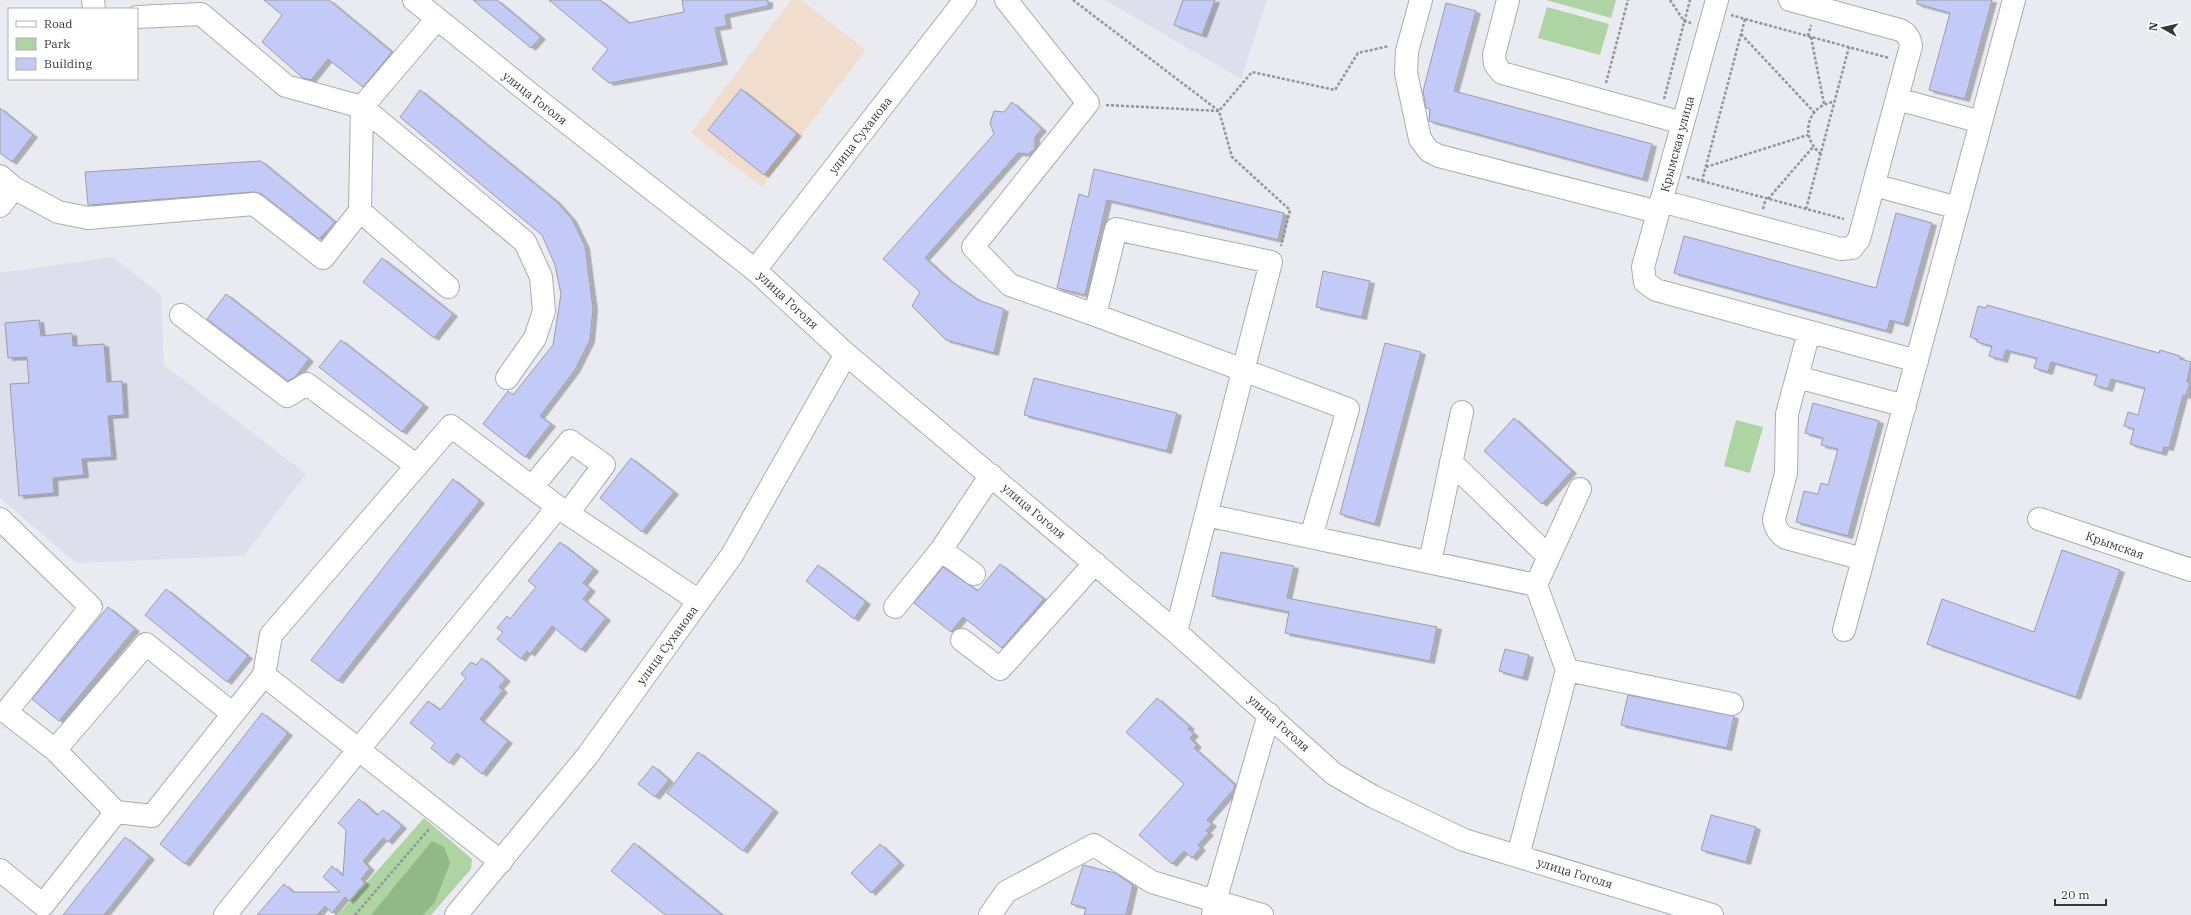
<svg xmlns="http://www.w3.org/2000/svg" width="2191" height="915" viewBox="0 0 2191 915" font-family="'IBM Plex Serif',serif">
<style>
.commercial{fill:#f1ddce}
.built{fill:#dddfec}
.green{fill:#aed4a3}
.forest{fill:#93b888}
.building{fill:#c4caf7;stroke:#9c9da3;filter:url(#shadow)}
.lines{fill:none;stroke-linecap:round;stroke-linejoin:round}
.minor-casing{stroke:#abacb2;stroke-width:24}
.major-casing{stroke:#abacb2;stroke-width:24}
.path{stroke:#939498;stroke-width:2.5;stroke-dasharray:3 2;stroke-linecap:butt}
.minor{stroke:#fff;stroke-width:22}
.major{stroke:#fff;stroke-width:22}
.labels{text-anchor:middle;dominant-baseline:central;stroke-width:3;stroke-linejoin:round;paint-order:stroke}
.street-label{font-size:12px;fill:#363739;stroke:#fff}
</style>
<defs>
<filter id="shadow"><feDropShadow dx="4.5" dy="2.5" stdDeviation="0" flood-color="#0004"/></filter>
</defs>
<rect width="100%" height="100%" fill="#eaebf1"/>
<path class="commercial" d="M791,0H801L866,50L762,187L691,133Z"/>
<path class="built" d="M1105,0H1267L1241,79Z
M113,257L161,295L164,365L306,474L244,556L76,563L0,498V273Z"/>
<path class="green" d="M1546,0H1616L1611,18Z
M1547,7L1609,24L1600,55L1538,38Z
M1736,420L1763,427L1750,473L1724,466Z
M424,818L472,859L471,869L431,915H338Z"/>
<path class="forest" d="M432,841L444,847L450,863L435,902L423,915H371Z"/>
<path class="building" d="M264,0H329L392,52L363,87L328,59L311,80L303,78L262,42L282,15Z
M473,0H497L541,37L531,48Z
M549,0H600L629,23L684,12L682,0H768V6L725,15L727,26L715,28L723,62L609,83L592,69L608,49Z
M1183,0H1215L1202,35L1174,25Z
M1917,0H1992L1965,99L1929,90L1950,13L1917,4Z
M1446,3L1476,11L1454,91L1652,144L1643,179L1429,121L1430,109L1426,108L1423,91Z
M741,89L797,134L764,175L708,130Z
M420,90L556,201L572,219L585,246L593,308L590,340L575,370L540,416L551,424L525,457L483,424L508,391L513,395L553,345L561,294L555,265L542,235L400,117Z
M1012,102L1042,129L1035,137V149L1028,154L1018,153L925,258L949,280L978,300L1004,309L994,353L946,340L912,306L920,292L883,259L994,134L990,123L994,111L1004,112Z
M0,108L33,135L12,162L0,153Z
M261,161L335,222L319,239L262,194L254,192L88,205L85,172Z
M1094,169L1284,213L1278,240L1107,200L1085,295L1057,288L1079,194L1088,197Z
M1896,213L1932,223L1904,324L1890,320L1887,331L1674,273L1684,236L1876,288Z
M382,258L453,314L434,338L363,282Z
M1323,271L1370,281L1362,317L1316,307Z
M226,294L309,359L295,377L288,381L207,319Z
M1987,305L2159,353L2160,350L2180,356V359L2191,362L2187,382H2190L2186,396L2183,395L2169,448L2164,447L2162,453L2130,444L2134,429L2124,426L2128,412L2138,415L2145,388L2111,379L2108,389L2094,385L2097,375L2051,362L2048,372L2034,368L2037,358L2006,350L2003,360L1989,356L1992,346L1977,342V339L1970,337L1978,306L1986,308Z
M39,320L41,336L72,333L73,346L104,344L107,382L122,381L124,415L108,416L112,457L82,459L84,475L53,478L54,493L19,496L10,384L29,383L27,357L8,358L5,323Z
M341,340L424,405L402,432L319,367Z
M1385,343L1421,352L1375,524L1340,514Z
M1034,378L1177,413L1167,451L1024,415Z
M1813,403L1879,421L1848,536L1796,522L1804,491L1818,494L1821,483L1828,485L1838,449L1821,445L1823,438L1805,433Z
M1514,418L1572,471L1542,504L1484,451Z
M631,458L674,492L642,532L600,498Z
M453,479L480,501L338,681L311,660Z
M560,542L594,569L583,583L591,589L583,599L606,618L581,650L552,626L530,654L527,651L521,659L497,639L503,632L497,628L507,616L510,619L536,587L528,581Z
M2062,550L2120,570L2076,697L1927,644L1942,599L2034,632Z
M1221,552L1294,566L1287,598L1437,627L1430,661L1285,633L1289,612L1212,596Z
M1000,564L1044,599L1002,648L963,617L951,632L914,603L943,567L978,591Z
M818,565L866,602L854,619L806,581Z
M166,589L248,656L227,682L145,615Z
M108,607L135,629L59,721L32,699Z
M1505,649L1529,655L1523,678L1499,671Z
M482,658L506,679L499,687L503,690L480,719L508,741L482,774L457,753L449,763L431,748L435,743L410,723L428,701L440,710L466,678L461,674L471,662L476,665Z
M1628,695L1734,716L1727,748L1621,725Z
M1157,698L1190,727L1188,729L1194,734L1190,738L1197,745L1194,748L1235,785L1234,789L1207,820L1212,824L1206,831L1209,833L1198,845L1201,848L1192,858L1184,851L1172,864L1139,835L1184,784L1126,732Z
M262,713L288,733L185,864L160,844Z
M698,752L774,810L743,851L667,793Z
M653,766L669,780L655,797L638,784Z
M359,799L377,815L383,810L402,826L388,842L383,838L363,861L370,868L361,879L365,883L349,901L345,897L332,913L325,906L317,915H257L284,884L293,892H340L323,877L332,866L343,876L346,830L338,823Z
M1711,815L1756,827L1746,862L1701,850Z
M125,837L150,857L104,915H63Z
M634,843L722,915H665L611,871Z
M880,844L900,863L871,893L851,873Z
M1083,865L1115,873L1133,885L1126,915H1084L1086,908L1071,904Z"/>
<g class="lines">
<defs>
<path id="minor" d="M93,0L94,9
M1006,0L1088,103L973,247L1010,285L1095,315L1348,409L1311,537
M1421,0L1407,51L1406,73L1420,139L1429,151L1439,156L1658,212
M1508,0L1494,55L1495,64L1502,73L1683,123
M1717,0L1643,267L1645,282L1656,290L1917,361
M137,17L201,14L286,86L362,107L437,19
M1897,99L1981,122
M362,107L525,242L541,277L544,311L535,338L507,378
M0,176L14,188L58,212L88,218L254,204L323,258L360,211L362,107
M1874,185L1958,208
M1661,201L1841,249L1852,248L1859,239L1911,46C1910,38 1907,33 1900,30L1790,0
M0,206L14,188
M360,211L448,287
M755,270L965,0
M181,315L287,396L307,384L417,466
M1095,315L1116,229L1271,262L1176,632
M1809,332L1787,414L1786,473L1774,519C1775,528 1778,533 1786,538L1863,559
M846,354L1176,632L1334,774L1372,796L1464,840L1712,915
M1797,377L1905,406
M1451,462L1549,557
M532,487L570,441L604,465L568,513
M1206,515L1536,585
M0,519L91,607L6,712L55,750
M2039,519L2191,570
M941,550L974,574
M1430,562L1462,412
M895,607L941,550L991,475
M1844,630L2014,0
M962,640L1000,669L1095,563
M1567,670L1732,704
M264,675L271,635L451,426L558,507L699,601
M116,812L55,750L146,644L233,714
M1518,856L1567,670L1536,585L1580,489
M0,870L43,905L116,812L152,816L264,675L501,862
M225,915L359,749L558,507
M990,915L1006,892L1094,845L1152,882L1262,915
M1213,915L1215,901L1269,714"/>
<path id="major" d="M414,0L533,96L755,270L846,354L732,555L588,755L456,915"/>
</defs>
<use href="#minor" class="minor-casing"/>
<use href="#major" class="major-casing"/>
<path class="path" d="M1073,0L1219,111L1252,72L1335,90L1358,53L1389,46
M1670,0L1684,21L1691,23
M1745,19L1889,58
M1741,34L1814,112
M1808,36L1811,25
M1811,37L1824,104
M1606,83L1628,0
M1664,99L1690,0
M1106,105L1219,111L1232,157L1290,210L1281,246
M1821,154C1799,137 1807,105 1834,102
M1706,167L1808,135
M1687,177L1702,181L1745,19L1731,15
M1702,181L1844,219
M1768,199L1813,147
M1763,209L1766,198
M1806,209L1849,47
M355,915L429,829"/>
<use href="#minor" class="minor"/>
<use href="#major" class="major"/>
</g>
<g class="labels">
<g class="street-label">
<text transform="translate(535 98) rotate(38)">улица Гоголя</text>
<text transform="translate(860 135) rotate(-52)">улица Суханова</text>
<text transform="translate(1677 144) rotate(-75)">Крымская улица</text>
<text transform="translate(788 300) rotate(43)">улица Гоголя</text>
<text transform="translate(1034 511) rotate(40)">улица Гоголя</text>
<text transform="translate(2115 545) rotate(19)">Крымская</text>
<text transform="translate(667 645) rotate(-54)">улица Суханова</text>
<text transform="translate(1279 723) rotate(42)">улица Гоголя</text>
<text transform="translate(1575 873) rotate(17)">улица Гоголя</text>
</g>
</g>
<rect x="8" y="8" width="130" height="72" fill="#ffffff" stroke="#afafb0"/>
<rect x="16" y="21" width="20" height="6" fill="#ffffff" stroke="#afafb0"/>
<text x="44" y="28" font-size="12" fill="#363739">Road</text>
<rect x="16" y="38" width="20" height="12" fill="#aed4a3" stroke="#afafb0"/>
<text x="44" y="48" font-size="12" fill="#363739">Park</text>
<rect x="16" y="58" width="20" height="12" fill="#c4caf7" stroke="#afafb0"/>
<text x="44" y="68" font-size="12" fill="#363739">Building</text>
<g transform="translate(2163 28) rotate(278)" stroke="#ffffff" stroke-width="3" paint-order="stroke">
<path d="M0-3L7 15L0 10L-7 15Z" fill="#363739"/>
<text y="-6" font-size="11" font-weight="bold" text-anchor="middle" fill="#363739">N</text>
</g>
<path d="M2055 899v6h51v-6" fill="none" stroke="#363739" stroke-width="2"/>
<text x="2061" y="899" font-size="12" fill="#363739" stroke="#ffffff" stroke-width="3" paint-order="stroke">20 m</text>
</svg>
